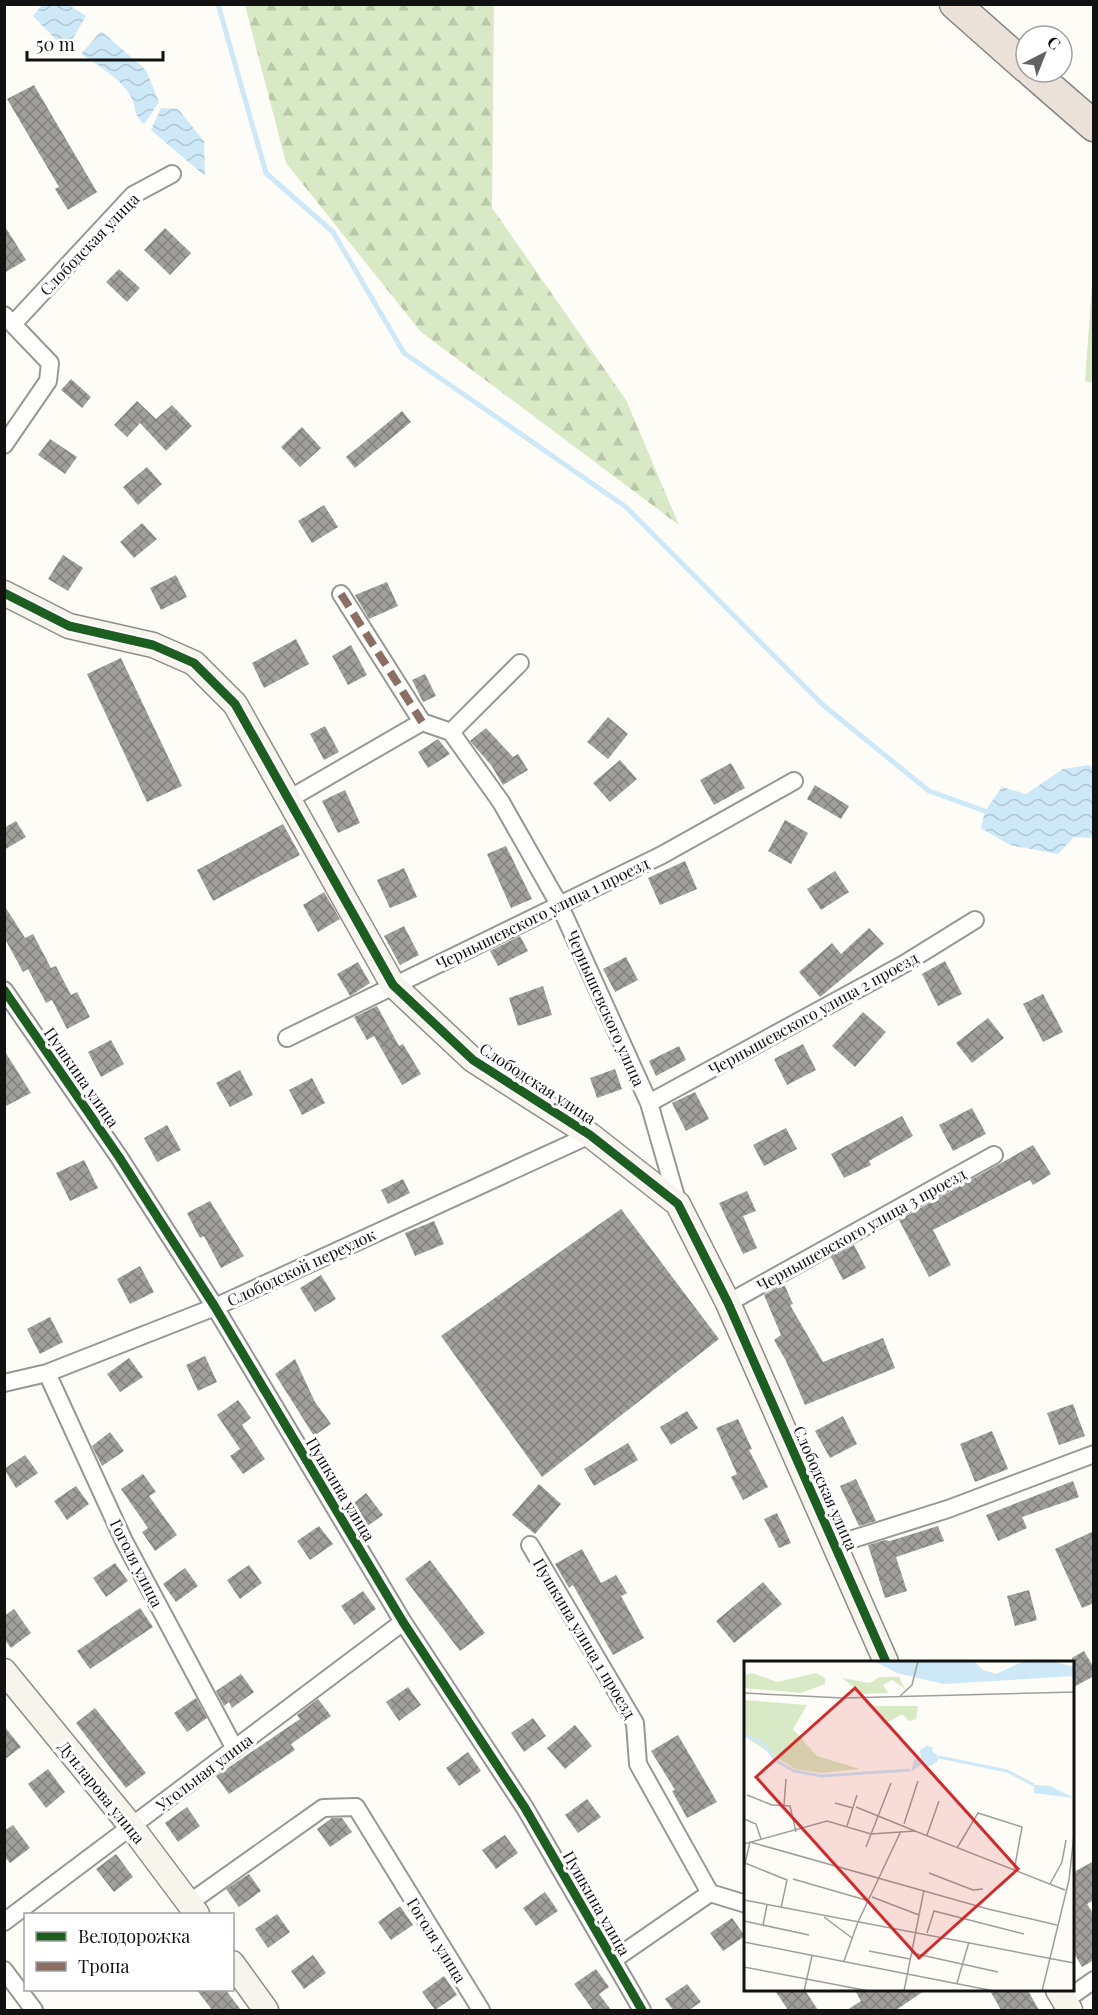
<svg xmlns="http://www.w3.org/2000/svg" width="1098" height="2015" viewBox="0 0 1098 2015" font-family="'Playfair Display',serif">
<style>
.forest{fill:url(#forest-firs)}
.water{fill:url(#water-waves)}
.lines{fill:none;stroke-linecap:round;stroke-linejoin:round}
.stream{stroke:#cde8f7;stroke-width:5}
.building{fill:url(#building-cross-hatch)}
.street-casing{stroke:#979795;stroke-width:20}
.secondary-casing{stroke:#8e8d8b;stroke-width:27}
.highway-casing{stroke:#858482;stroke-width:33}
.street{stroke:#fffffe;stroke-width:16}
.secondary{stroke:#f6f4eb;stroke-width:24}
.highway{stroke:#eae1d8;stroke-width:30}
.quiet{stroke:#8d6e63;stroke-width:8;stroke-dasharray:15 8;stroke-linecap:butt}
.cycleway-casing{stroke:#fff;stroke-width:13}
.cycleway{stroke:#1b5e20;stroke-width:9}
.labels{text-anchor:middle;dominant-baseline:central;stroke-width:6;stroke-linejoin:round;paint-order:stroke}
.street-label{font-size:16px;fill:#111;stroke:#fff}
.inset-river{fill:none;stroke:#cde8f7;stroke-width:3}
.inset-road{fill:none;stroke:#9f9e9b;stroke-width:1.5}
.view{fill:#d62828;fill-opacity:0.15;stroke:#d62828;stroke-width:3}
.inset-edge{fill:none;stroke:#111;stroke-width:3}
</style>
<defs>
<pattern id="forest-firs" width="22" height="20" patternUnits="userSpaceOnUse" patternTransform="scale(1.5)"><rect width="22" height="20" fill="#d8eac5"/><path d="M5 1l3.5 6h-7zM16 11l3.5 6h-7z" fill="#b8c8a8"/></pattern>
<pattern id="water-waves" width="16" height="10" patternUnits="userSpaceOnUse" patternTransform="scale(1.5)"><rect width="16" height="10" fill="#cde8f7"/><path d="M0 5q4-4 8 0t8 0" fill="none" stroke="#afc6d3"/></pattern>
<pattern id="building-cross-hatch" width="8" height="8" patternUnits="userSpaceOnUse" patternTransform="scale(1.5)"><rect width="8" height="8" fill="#a19f9c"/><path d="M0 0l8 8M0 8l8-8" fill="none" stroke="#82807e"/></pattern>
</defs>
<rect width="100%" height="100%" fill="#fdfcf7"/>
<path class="forest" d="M245,5H494L492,208L626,400L679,525L421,332L286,163Z
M1093,270V383L1085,381Z"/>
<path class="water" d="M43,4L69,5L86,16L66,50L33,16Z
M101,31L146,70L159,102L144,124C132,113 137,107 130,95C119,77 97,65 81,54Z
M161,108L178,109L204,141L205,176L151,130Z
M1089,765L1093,768V838L1074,837L1058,854L1010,845L981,828L985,811L1002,787L1026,794L1063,769Z"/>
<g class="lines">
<path class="stream" d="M218,4L266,173L333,232L404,353L626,507L823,705L929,791L985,811"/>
</g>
<path class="building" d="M34,85L97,192L68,210L55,189L59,187L7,99Z
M4,225L26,260L4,273Z
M165,228L191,253L170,275L144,250Z
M119,269L140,288L127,302L106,282Z
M71,379L91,397L82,408L61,390Z
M137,401L156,419L172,405L192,426L166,451L140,423L127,437L114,425Z
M402,411L411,422L355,468L346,457Z
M302,427L321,448L300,467L281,447Z
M50,439L77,457L65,474L38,455Z
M147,467L162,484L138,505L123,487Z
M324,505L338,527L312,543L298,521Z
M142,523L157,539L134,558L120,542Z
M63,555L83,568L68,591L48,579Z
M176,575L187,597L161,610L150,588Z
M387,582L398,606L369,619L355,595Z
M296,639L309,664L264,688L252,663Z
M351,645L367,675L348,685L332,656Z
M121,658L182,786L147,802L87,674Z
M425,674L436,696L423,702L412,680Z
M608,717L628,734L608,759L587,742Z
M325,726L339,752L324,760L310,734Z
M486,728L513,757L518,754L528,770L503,785L491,765L470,741Z
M438,739L450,754L428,768L418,752Z
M620,760L637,779L610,802L593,783Z
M731,763L745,788L714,805L700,780Z
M815,785L849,806L841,819L807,799Z
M345,790L360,823L338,833L322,801Z
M785,820L808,833L791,864L768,851Z
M16,821L26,837L4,850V828Z
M283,824L300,855L213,901L197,870Z
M506,846L532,899L511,908L487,854Z
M685,861L697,889L660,905L648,878Z
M404,868L417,897L390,908L377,880Z
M835,871L849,892L821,910L807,889Z
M324,892L340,919L318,932L303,905Z
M4,905L25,938L33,934L51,968L56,966L71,995L77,992L90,1017L67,1029L52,1000L46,1003L28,969L23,972L4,937Z
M404,926L419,955L400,965L384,936Z
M869,928L884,944L820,997L799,972L832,943L841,954Z
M520,936L528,951L498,966L490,951Z
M626,957L638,980L615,992L603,969Z
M945,961L962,994L938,1006L922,974Z
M358,962L370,983L350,996L337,974Z
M543,986L552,1015L518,1026L509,998Z
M1043,994L1063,1032L1043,1042L1023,1004Z
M377,1006L399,1046L403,1044L421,1074L402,1085L374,1036L367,1040L354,1017Z
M863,1012L886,1032L855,1067L832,1046Z
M988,1018L1004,1038L972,1063L956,1043Z
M111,1040L124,1064L101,1077L88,1052Z
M803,1044L816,1070L787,1085L774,1059Z
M679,1046L686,1060L656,1076L649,1061Z
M4,1050L31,1093L4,1107Z
M615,1069L622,1089L597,1098L590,1078Z
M240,1070L253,1095L230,1107L216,1083Z
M312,1078L325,1103L302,1115L289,1090Z
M695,1092L709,1119L686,1131L672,1103Z
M972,1108L986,1134L953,1151L939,1125Z
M902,1116L913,1136L869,1161L871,1165L844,1178L831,1154Z
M167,1125L181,1150L157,1162L144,1138Z
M786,1128L797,1149L764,1166L753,1145Z
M1033,1145L1051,1174L1033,1185L1030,1180L933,1230L951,1265L929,1277L899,1220Z
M84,1160L98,1188L70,1201L56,1173Z
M403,1179L410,1193L388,1204L381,1190Z
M747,1191L756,1211L743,1216L757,1248L743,1254L719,1203Z
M210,1201L244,1256L221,1268L204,1236L200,1238L187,1213Z
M621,1209L719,1339L542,1477L441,1336Z
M434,1221L444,1244L415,1256L405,1233Z
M854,1245L866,1268L843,1280L831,1257Z
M140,1266L154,1292L130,1304L117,1279Z
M321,1275L336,1299L315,1312L300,1288Z
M784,1284L793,1304L790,1305L823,1362L883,1338L895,1368L805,1405L786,1361L774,1340L781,1335L764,1295Z
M50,1317L63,1342L40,1354L27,1329Z
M205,1356L217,1382L198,1391L186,1365Z
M129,1358L143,1377L120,1392L107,1374Z
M295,1359L315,1402L331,1424L314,1436L275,1374Z
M238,1400L251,1418L242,1425L265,1459L243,1474L230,1456L240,1449L217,1415Z
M1073,1404L1085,1436L1059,1445L1047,1413Z
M687,1411L698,1428L671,1445L660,1427Z
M843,1416L857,1444L830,1458L815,1431Z
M738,1419L752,1449L749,1450L768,1487L743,1500L731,1477L737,1474L716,1428Z
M992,1431L1008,1469L975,1482L960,1444Z
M110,1432L124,1451L102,1466L92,1446Z
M628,1443L638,1460L594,1486L584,1469Z
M25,1455L38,1473L16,1488L4,1469Z
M143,1474L156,1492L149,1496L177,1535L155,1551L142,1532L148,1528L121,1489Z
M856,1479L876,1521L859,1526L840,1486Z
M1073,1481L1079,1497L1022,1517L1027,1528L998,1541L986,1515Z
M539,1484L561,1504L535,1534L512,1515Z
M76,1486L89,1504L67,1520L54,1501Z
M366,1493L383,1515L366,1527L350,1506Z
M777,1513L791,1543L779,1548L764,1519Z
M319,1526L333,1544L310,1560L297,1541Z
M938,1526L944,1541L896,1557L907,1591L885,1598L868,1545L885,1540L890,1541Z
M1094,1531V1603L1082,1608L1055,1549Z
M582,1549L601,1583L616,1575L627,1593L621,1596L644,1638L613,1655L573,1585L569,1588L555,1564Z
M430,1560L485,1633L460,1651L405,1579Z
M115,1563L128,1581L106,1597L93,1578Z
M249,1565L262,1583L240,1599L227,1580Z
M185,1568L198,1586L176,1602L163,1584Z
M763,1582L782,1604L734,1643L716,1621Z
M1029,1590L1037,1620L1015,1626L1007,1596Z
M363,1591L376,1609L354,1625L341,1606Z
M140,1608L153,1627L90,1669L77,1651Z
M14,1609L31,1633L11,1648L4,1639V1616Z
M1084,1651L1094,1668V1676L1072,1688V1658Z
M241,1674L254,1692L232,1708L229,1702L224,1706L216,1691Z
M408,1687L421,1705L399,1721L386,1702Z
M196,1698L207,1718L187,1732L174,1713Z
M318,1699L331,1716L291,1744L295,1750L229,1794L216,1776L300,1719L297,1715Z
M95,1708L146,1773L126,1788L76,1723Z
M533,1718L546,1736L524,1752L511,1733Z
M575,1725L592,1746L565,1769L547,1748Z
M4,1726L21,1747L4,1760Z
M678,1735L717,1802L687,1818L672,1791L675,1790L651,1751Z
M468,1752L481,1771L459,1786L446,1768Z
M48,1769L65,1792L46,1808L28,1784Z
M587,1799L601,1817L578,1833L565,1815Z
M187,1807L200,1826L178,1842L165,1823Z
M332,1818H342L352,1832L330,1847L317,1829Z
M13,1825L30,1848L10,1863L4,1856V1831Z
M505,1835L518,1853L496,1869L482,1850Z
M116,1854L133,1877L114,1892L96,1869Z
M1094,1861V1900L1087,1904L1094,1915V1960L1082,1967L1072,1950V1873Z
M249,1874L261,1891L239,1907L226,1889Z
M545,1892L558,1911L536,1926L523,1908Z
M400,1906L413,1925L391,1940L378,1922Z
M277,1914L290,1932L268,1948L255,1929Z
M732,1918L745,1936L723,1951L710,1933Z
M313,1955L326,1973L304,1989L291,1971Z
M596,1969L609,1987L599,1994L611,2010H593L574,1984Z
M444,1976L457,1995L435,2010L422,1992Z
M687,1984L701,2002L689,2010H673L665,1999Z
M196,1989H225L241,2010H212Z
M774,1989H804L818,2010H788Z
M854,1989H927L896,2010H847L861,2001Z
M989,1989H1027L1039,2010H1001Z"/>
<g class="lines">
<defs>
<path id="street" d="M4,315L50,363L48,381L4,445
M14,323L133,195L172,174
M341,594L422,722
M451,732L501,802L560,906L649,1103L678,1204
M289,799L422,722L451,732L520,663
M4,990L119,1157L215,1307L403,1622L525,1808L642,2010
M287,1038L662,855L794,781
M649,1103L904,964L975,920
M728,1303L994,1155
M47,1373L124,1541L235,1749
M4,1383L47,1373L215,1307L590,1135
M530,1545L635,1723L638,1764L710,1893L746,1904
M834,1545L948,1509L1094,1454
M189,1903L323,1808L356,1807L481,2010
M4,1922L403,1622
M613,1960L710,1893
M4,1970L34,2010
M1064,2001L1094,1980"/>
<path id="secondary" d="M4,593L69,626L153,645L194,663L235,704L393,985L473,1060L590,1135L678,1204L728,1303L886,1662
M4,1671L131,1826L197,1914
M232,1963L266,2010
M1058,1990L1070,2010"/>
<path id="highway" d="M955,4L1026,67
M1032,72L1094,126"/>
</defs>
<use href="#street" class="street-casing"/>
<use href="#secondary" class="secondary-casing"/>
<use href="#highway" class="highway-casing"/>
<use href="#street" class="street"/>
<use href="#secondary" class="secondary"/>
<use href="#highway" class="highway"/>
<path class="quiet" d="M341,594L422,722"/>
<defs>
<path id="cycleway" d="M4,593L69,626L153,645L194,663L235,704L393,985L473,1060L590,1135L678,1204L728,1303L886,1662
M4,990L119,1157L215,1307L403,1622L525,1808L642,2010"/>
</defs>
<use href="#cycleway" class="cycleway-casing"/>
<use href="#cycleway" class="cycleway"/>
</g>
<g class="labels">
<g class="street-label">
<text transform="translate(89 244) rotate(-46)">Слободская улица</text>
<text transform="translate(542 913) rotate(-26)">Чернышевского улица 1 проезд</text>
<text transform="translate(606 1008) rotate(66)">Чернышевского улица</text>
<text transform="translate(813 1013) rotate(-29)">Чернышевского улица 2 проезд</text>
<text transform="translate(82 1077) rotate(55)">Пушкина улица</text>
<text transform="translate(538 1083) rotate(33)">Слободская улица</text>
<text transform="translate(861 1229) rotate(-29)">Чернышевского улица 3 проезд</text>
<text transform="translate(301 1267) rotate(-25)">Слободской переулок</text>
<text transform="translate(826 1488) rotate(66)">Слободская улица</text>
<text transform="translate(341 1489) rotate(59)">Пушкина улица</text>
<text transform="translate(137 1563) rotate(63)">Гоголя улица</text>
<text transform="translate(585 1638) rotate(59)">Пушкина улица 1 проезд</text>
<text transform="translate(204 1772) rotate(-37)">Угольная улица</text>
<text transform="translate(102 1792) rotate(51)">Дунларова улица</text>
<text transform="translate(597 1903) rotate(60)">Пушкина улица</text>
<text transform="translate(437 1940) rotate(58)">Гоголя улица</text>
</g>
</g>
<g transform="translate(744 1661)">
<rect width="330" height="330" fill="#fdfcf7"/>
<path d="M8,12L33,21L72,12L81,17V23L57,32L0,27V14ZM135,16H155L161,28L148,19L139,24L144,32L119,33L98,17L126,22ZM0,39L63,44L49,68L73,95L116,108L77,112L51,108L0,75ZM127,45H174L172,58L165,60L158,53L141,63Z" fill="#d8eac5"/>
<path d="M130,0H230L239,9L252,13L280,0H308L330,6V15L199,23L153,12ZM183,85L189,86L188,90L195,96L193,101L184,106L178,103L167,111L170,99L177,96L176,89ZM290,124L306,125L330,137L290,132Z" fill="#cde8f7"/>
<path class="inset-river" d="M0,74L17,81L33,100L50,110L77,115L166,109M195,96L263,110L290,124"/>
<path class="inset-road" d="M0,32L99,37L330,31M156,35L168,24L174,0M3,134L28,144L46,145L52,171M91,142L109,147M40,144L42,118M112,146L171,170M0,158L12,163L17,178M160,163L174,120M103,165L113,134M183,174L195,140M0,183L83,160L127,173L171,170L321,229M122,186L147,122M213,187L234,152L278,166L270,210M1,202L43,219L37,247M0,207L6,181L244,248L313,264M185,212L229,229L239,228M49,218L125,240M306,223L318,201L322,179M128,236L175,254M0,239L330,302M80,256L108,277M0,260L65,274M19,264L23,244M183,272L190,250L280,273M0,281L250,330M125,290L166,298M168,292L254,311M100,300L114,261L157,170M0,306L125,330M213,322L225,281M60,330L68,295M160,330L180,229M298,330L325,219L330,173"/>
<path class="view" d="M111,27L274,208L175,297L12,116Z"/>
<rect width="330" height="330" class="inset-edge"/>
</g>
<rect width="1098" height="2015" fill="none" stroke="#111111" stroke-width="12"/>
<rect x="24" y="1913" width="210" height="78" fill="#ffffff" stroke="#a0a0a0" stroke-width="1.5"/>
<rect x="36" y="1932" width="30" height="9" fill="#1b5e20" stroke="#a0a0a0" stroke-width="1.5"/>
<text x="78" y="1943" font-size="18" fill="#111111">Велодорожка</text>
<rect x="36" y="1962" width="30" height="9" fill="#8d6e63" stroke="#a0a0a0" stroke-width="1.5"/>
<text x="78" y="1973" font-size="18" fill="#111111">Тропа</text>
<g transform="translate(1044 54) rotate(42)"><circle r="28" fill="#ffffff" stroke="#a0a0a0" stroke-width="1.5"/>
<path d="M0-4.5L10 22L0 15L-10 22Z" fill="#646362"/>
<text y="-9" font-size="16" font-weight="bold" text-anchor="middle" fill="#111111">С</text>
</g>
<path d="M27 51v9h136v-9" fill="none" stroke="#111111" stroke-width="3"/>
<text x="36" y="51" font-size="18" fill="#111111" stroke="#ffffff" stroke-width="4.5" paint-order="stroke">50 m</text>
</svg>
